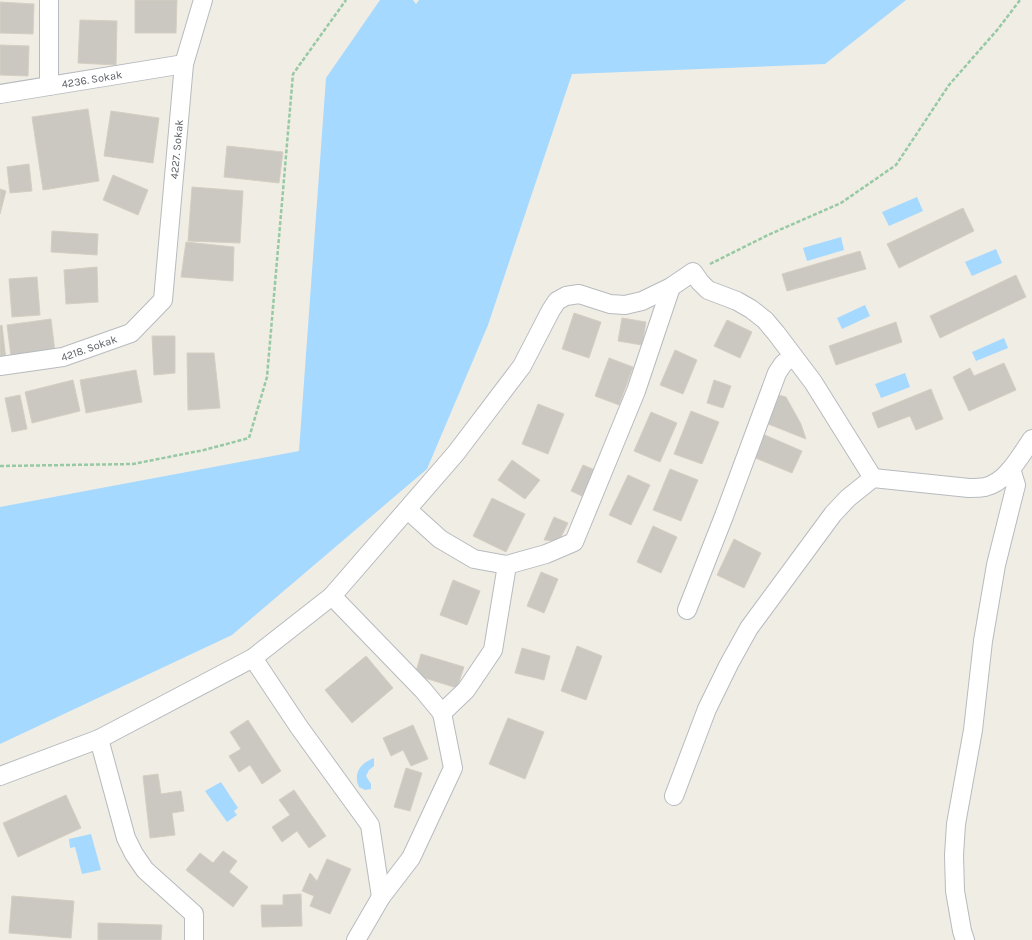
<svg xmlns="http://www.w3.org/2000/svg" width="1032" height="940" viewBox="0 0 1032 940" font-family="Karla,sans-serif">
<style>
.water{fill:#a5d9ff}
.building{fill:#cbc8c1;stroke:#d5cfc2}
.lines{fill:none;stroke-linecap:round;stroke-linejoin:round}
.minor-casing{stroke:#b7bbbf;stroke-width:20}
.path{stroke:#96c9a4;stroke-width:2.5;stroke-dasharray:4 2;stroke-linecap:butt}
.minor{stroke:#fff;stroke-width:18}
.labels{text-anchor:middle;dominant-baseline:central;stroke-width:4;stroke-linejoin:round;paint-order:stroke}
.street-label{font-size:11px;fill:#5c6166;stroke:#fff}
</style>
<rect width="100%" height="100%" fill="#f0ede4"/>
<path class="water" d="M380,0H413L416,4L419,0H906L825,64L572,74L488,325L427,469L232,635L0,744V507L299,451L326,78Z
M917,197L923,211L889,226L882,212Z
M841,237L844,250L807,261L803,248Z
M996,249L1002,263L972,276L965,262Z
M865,305L870,316L842,329L837,318Z
M1004,338L1008,348L976,361L972,352Z
M905,373L910,387L881,398L875,384Z
M374,758V766L369,770L366,776L371,784V789L365,790L359,787C353,774 360,763 374,758Z
M221,782L238,808L234,811L237,815L227,822L205,791Z
M91,834L101,870L82,874L75,847L70,848L69,839Z"/>
<path class="building" d="M135,0H177L176,33H135Z
M0,2L34,4L33,34L0,33Z
M80,20L117,21L116,65L78,63Z
M0,45L29,46L28,76L0,75Z
M88,109L99,181L43,190L32,117Z
M111,111L159,118L153,163L104,156Z
M227,146L283,152L279,183L224,177Z
M29,164L32,191L10,193L7,167Z
M113,175L148,190L138,215L103,200Z
M192,187L243,191L240,243L188,241Z
M0,189L6,191L0,214Z
M963,208L974,231L899,268L887,244Z
M52,231L98,234L97,255L51,252Z
M186,242L234,247L233,281L181,277Z
M860,251L866,269L787,291L782,274Z
M97,267L98,302L66,304L64,270Z
M1016,275L1026,297L940,338L930,316Z
M37,277L40,315L12,317L9,279Z
M574,313L601,322L589,358L562,349Z
M622,318L646,322L642,345L618,341Z
M51,319L55,352L11,357L7,325Z
M727,320L752,332L740,358L714,346Z
M896,322L902,342L836,365L829,346Z
M2,325L6,360L0,361V326Z
M152,336H175V373L154,375Z
M675,350L697,360L683,394L660,385Z
M187,353H214L220,408L188,410Z
M609,358L633,367L619,405L595,396Z
M1004,363L1016,390L969,411L953,377L970,368L974,376Z
M136,370L142,402L86,413L80,380Z
M73,380L80,411L32,423L25,392Z
M714,380L731,386L723,408L707,403Z
M931,389L943,419L916,430L910,416L878,428L872,413Z
M775,394L786,397L801,424L806,439L763,422Z
M20,395L27,429L12,432L5,398Z
M538,404L564,414L548,454L522,444Z
M691,411L719,422L702,464L674,454Z
M651,412L677,423L660,462L634,451Z
M758,432L802,451L792,473L748,455Z
M512,460L540,480L525,499L498,480Z
M583,465L595,470L584,497L571,491Z
M670,469L698,480L681,521L653,510Z
M628,475L650,485L631,525L609,515Z
M492,498L525,514L506,552L473,536Z
M554,517L568,523L559,541L544,540Z
M653,526L677,537L661,573L637,562Z
M734,539L761,553L744,588L717,575Z
M541,572L558,579L544,613L527,606Z
M453,580L480,591L467,625L440,615Z
M577,646L602,656L586,700L561,691Z
M522,648L550,656L544,680L515,673Z
M421,654L464,667L457,688L415,675Z
M366,656L393,688L352,723L325,690Z
M508,718L544,732L525,779L489,764Z
M248,720L281,771L262,784L250,765L239,772L229,756L241,749L230,732Z
M413,725L428,759L411,766L403,750L391,756L383,738Z
M406,768L422,773L410,811L394,807Z
M158,774L161,794L181,791L184,811L172,813L175,835L150,838L143,776Z
M294,790L326,836L309,848L297,831L282,842L272,827L290,815L279,800Z
M66,795L81,828L18,857L3,823Z
M223,851L237,861L229,872L248,887L233,907L186,870L200,853L213,863Z
M327,859L351,869L330,914L310,906L314,896L302,891L310,873L317,881Z
M301,894L302,926L262,927L261,905H283V895Z
M12,896L74,901L71,938L9,933Z
M98,923L162,925L161,940H98Z"/>
<g class="lines">
<defs>
<g id="minor">
<path d="M49,86V0"/>
<path id="s1" d="M0,94L184,64"/>
<path id="s2" d="M0,366L63,357L131,333L163,300L184,64L203,0"/>
<path d="M408,510L440,539L474,559L507,565"/>
<path d="M332,596L423,690L442,713"/>
<path d="M687,610L724,516L777,373L783,364L793,356"/>
<path d="M253,658L299,727L370,825L381,897"/>
<path d="M99,739L126,838L134,854L145,870L194,914V940"/>
<path d="M0,776L99,739L253,658L332,596L456,453L522,366L551,310L557,301L566,296L579,294L610,304L625,305L642,301L671,287L693,272L700,282L708,290L737,301L751,309L765,320L776,333L813,382L873,478"/>
<path d="M674,796L707,709L729,664L749,628L833,514L848,498L873,478L969,488C974,488 980,488 985,487C1007,482 1020,456 1032,439"/>
<path d="M356,940L381,897L411,858L453,768L442,713L466,690L493,650L507,565L546,554L574,542L636,391L671,287"/>
<path d="M965,940L962,931L955,891L954,855L956,824L973,730L983,641L996,565L1016,485L1013,475L1009,471"/>
</g>
</defs>
<use href="#minor" class="minor-casing"/>
<path class="path" d="M710,264L768,235L841,203L896,165L949,85L998,29L1020,0
M0,466L133,464L204,450L249,438L267,377L293,74L346,0"/>
<use href="#minor" class="minor"/>
</g>
<g class="labels">
<g class="street-label">
<text stroke="none"><textPath href="#s1" startOffset="93">4236. Sokak</textPath></text>
<text stroke="none"><textPath href="#s2" startOffset="333">4227. Sokak</textPath></text>
<text stroke="none"><textPath href="#s2" startOffset="91">4218. Sokak</textPath></text>
</g>
</g>
</svg>
